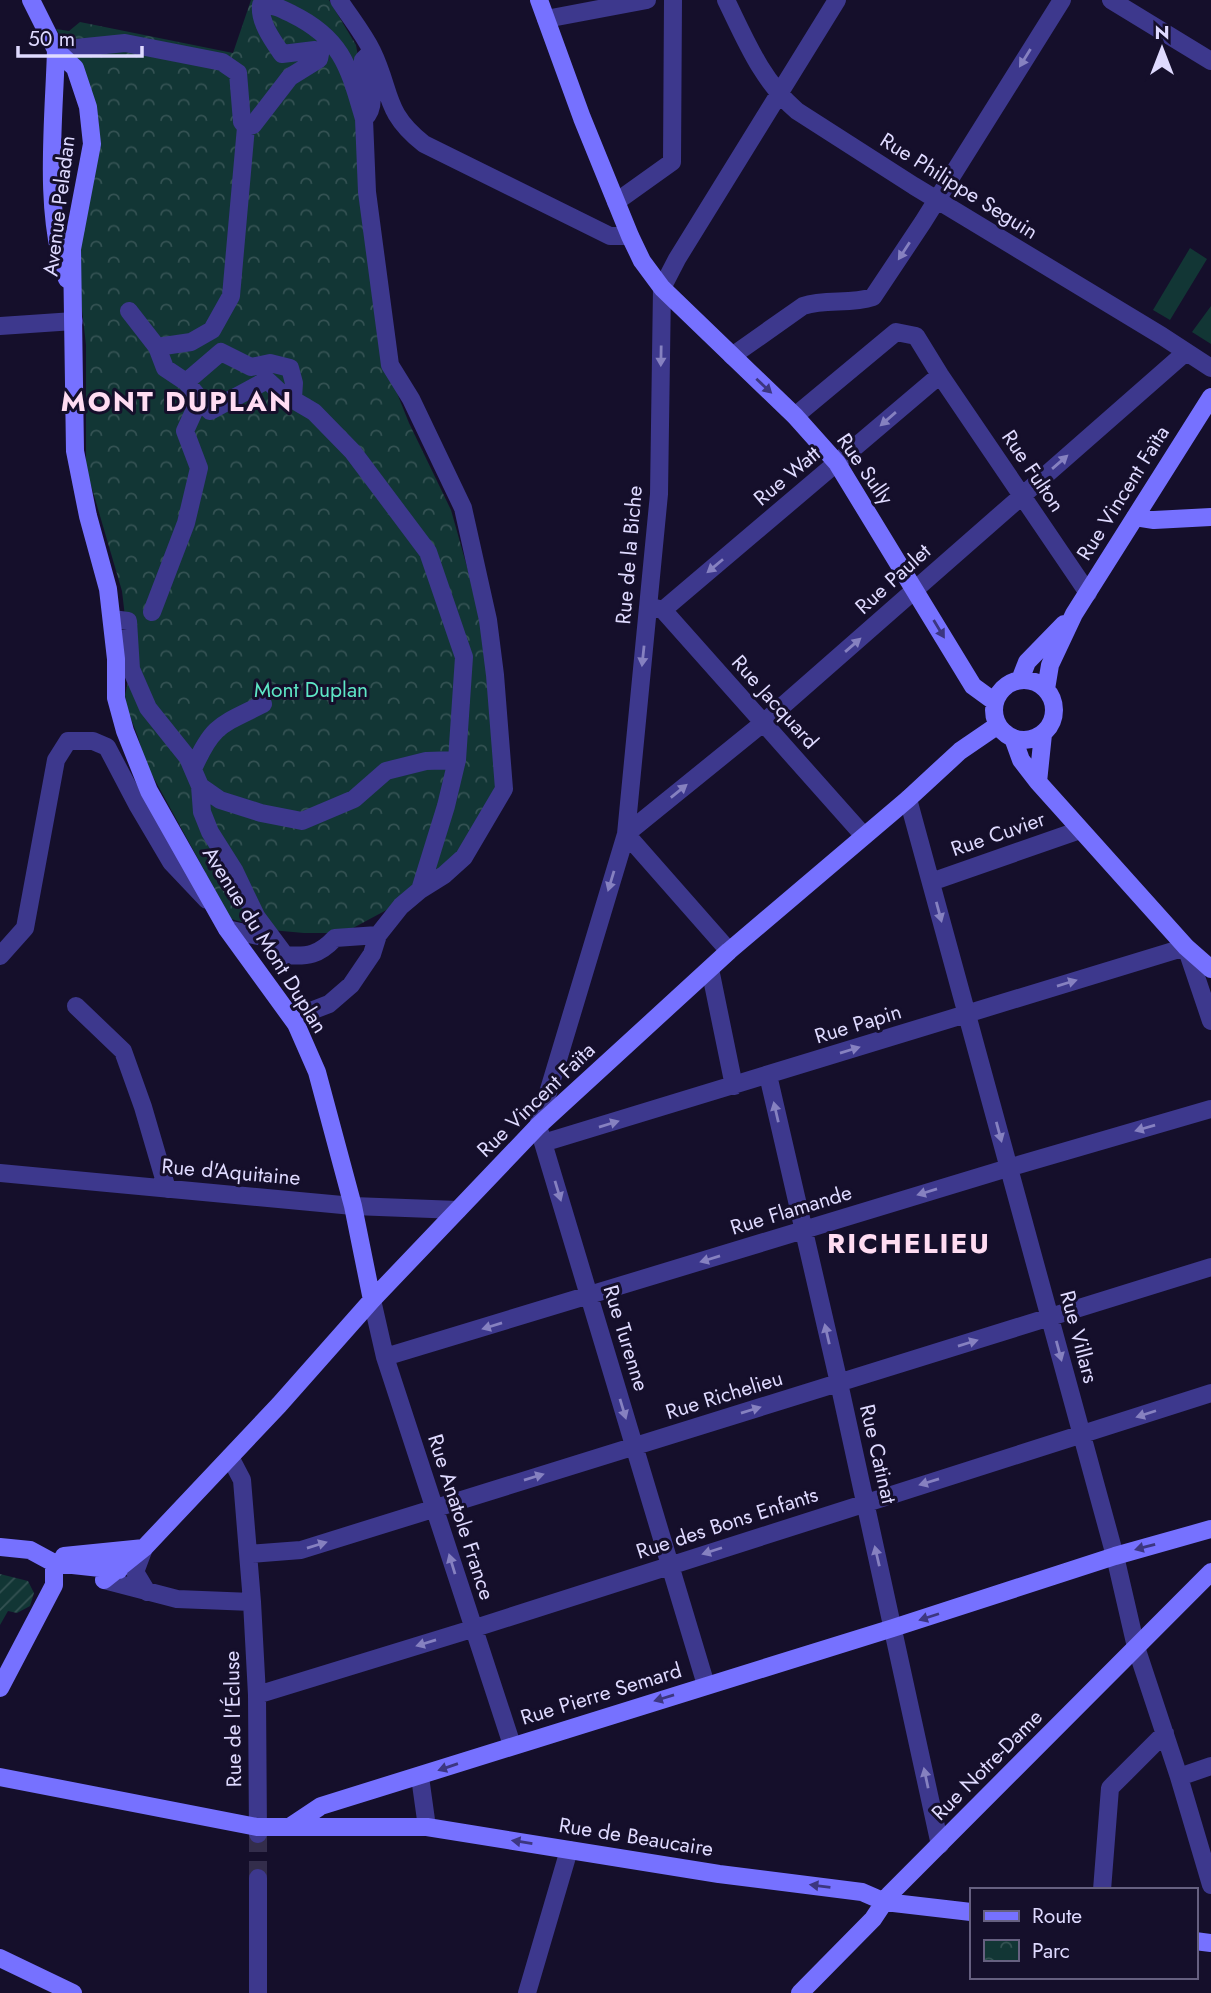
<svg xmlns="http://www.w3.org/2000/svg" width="1211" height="1993" viewBox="0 0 1211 1993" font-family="Jost,sans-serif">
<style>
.grass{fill:#123635}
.park{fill:url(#park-crowns)}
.garden{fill:url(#garden-furrows)}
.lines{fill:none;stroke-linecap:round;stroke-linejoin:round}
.street-tunnel{stroke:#332d4b;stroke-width:18;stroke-dasharray:18 9;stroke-linecap:butt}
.street{stroke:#3d388d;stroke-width:18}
.secondary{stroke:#7671ff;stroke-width:18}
.oneway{fill:#8681c0}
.oneway2{fill:#3c3680}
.labels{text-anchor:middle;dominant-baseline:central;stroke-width:6;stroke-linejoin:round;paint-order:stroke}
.street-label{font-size:21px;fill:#dfdaff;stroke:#150f2b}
.park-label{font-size:21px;fill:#5ee7c6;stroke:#150f2b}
.district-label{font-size:28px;font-weight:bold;letter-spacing:2px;fill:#ffdcf2;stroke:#150f2b}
</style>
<defs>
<pattern id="park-crowns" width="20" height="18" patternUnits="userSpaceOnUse" patternTransform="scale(1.75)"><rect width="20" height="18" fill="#123635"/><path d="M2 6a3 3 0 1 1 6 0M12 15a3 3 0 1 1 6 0" fill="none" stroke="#345253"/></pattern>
<pattern id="garden-furrows" width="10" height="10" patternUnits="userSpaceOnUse" patternTransform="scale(1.75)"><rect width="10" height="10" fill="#123635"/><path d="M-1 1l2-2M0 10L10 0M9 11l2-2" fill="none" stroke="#345253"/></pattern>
</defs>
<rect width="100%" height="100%" fill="#150f2b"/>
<path class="grass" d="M1190,248L1207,259L1170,320L1153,310Z
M1211,306V344L1192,332Z"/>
<path class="park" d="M251,0H329L356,45L366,104L395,388L409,423L451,510L480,613L498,768L494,792L463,850L394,906L353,928L333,933H304L271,930L231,919L145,762L138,737L127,708L125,695L131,669L122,591L86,468V345L77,266L97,157L99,124L94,98L85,73L56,29L69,31L80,22L233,53Z"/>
<path class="garden" d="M0,1574L28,1581L34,1593L30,1606L17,1613L8,1611L0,1625Z"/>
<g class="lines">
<path class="street-tunnel" d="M258,1834V1878"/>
<path class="street" d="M339,0C350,17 363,33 372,51C392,92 383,112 424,144L610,236H630
M726,0C746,41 762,81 797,111L914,186L1162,336L1211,368
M1111,0L1211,61
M546,19L647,0
M56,50L125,43L222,62L238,73L242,122L246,127L253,125L290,77L319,59L320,54L315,50L282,54C273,41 259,22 261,5C273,4 282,9 292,14C343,39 349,68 364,119
M616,202L672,162L673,0
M129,311L157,347L165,368L186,382L210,411L267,380L280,392L314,412L353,452L428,552L464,657L457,760
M0,326L74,321
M157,347L191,342L212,330L231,296L246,127
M732,356L803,306C826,298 850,305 873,297L923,222L1062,0
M186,382L221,352L251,367L270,363L290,368L294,383L293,398
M795,416L896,332L916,336L940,375L1088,593
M651,607L663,610L864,836
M663,610L940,375
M152,612L186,523L199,468L185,431L200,398
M112,619L128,621L131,669L148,708L188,758L200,786
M193,769C213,724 221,725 263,704
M908,799L1115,1556L1136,1647L1179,1777L1211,1885
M931,882L1080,830
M227,929L272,939
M378,935L335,938C319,955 308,957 285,955L256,916L234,870L210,832L202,812L200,786L220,800L261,813L302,821L354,799L386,771L426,761L457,760L446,806L420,890
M729,951L626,834L763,723L1186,352
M0,956L25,928L56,760L68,741H93L107,747L138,806L171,862L207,900
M710,969L734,1086
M76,1006L123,1051L143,1107L167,1189
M296,1024L311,1011L329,1004L351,985L372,954L378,935L401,906L420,890L444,875L464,857L504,789L495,675L488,620L463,508L411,399L390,365L367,192L364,119C380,104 367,79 363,60L372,51
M768,1075L839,1383L940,1845
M543,1143L1186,947L1211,1021
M0,1173L353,1206L458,1210
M372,1300L385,1357L512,1745
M385,1357L1008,1168L1211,1109
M144,1548L135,1572L147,1592
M249,1554L301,1550L1211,1267
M104,1580L177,1599L252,1602L242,1480L230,1457
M252,1602L257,1695L258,1834
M706,1685L538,1126L626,834L659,494L662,288L677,259L837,0
M257,1695L472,1629L1211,1393
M420,1777L427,1827
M1179,1777L1211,1766
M258,1878V1993
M1102,1890L1110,1788L1165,1733
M527,1993L569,1850"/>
<path class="secondary" d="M31,0L56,50L75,68L88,107L92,144L72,249L75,451L88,516L108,589L116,659V698L125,731L149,791L227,929L296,1024L317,1072L353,1206L372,1300
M539,0L582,118L630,236L642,261L662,288L795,416L837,463L973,686L995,702
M56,50C54,121 43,212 67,279
M1135,517L1154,520L1211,517
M994 710a30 30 0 1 1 60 0a30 30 0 1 1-60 0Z
M1020,680L1027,662L1064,624
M1046,689L1050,665L1074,614L1211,397
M1013,738L1021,760L1038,782L1186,947L1211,969
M1038,782L1043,734
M0,1547L30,1550L54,1563L119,1570
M64,1556L144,1548
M104,1580L144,1548L279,1405L372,1300L538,1126L729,951L908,799L960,751L998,725
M0,1688L54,1585V1563
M0,1777L257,1827H427L719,1874L862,1892L885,1902L971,1912
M291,1826L321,1806L893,1628L1115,1556L1211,1529
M1195,1941L1211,1943
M0,1958L73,1993
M800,1993L873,1919L889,1895L1211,1572"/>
</g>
<defs><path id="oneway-solid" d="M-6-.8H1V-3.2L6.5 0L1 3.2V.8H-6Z" transform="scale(1.75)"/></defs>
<g class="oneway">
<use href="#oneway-solid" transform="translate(1025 58) rotate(122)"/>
<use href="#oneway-solid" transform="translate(904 251) rotate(123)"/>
<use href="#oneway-solid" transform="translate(661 356) rotate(91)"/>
<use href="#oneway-solid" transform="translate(888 419) rotate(139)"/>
<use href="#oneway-solid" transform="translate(1060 462) rotate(-41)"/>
<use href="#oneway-solid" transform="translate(715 566) rotate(140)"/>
<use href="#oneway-solid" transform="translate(853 645) rotate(-41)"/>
<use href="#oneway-solid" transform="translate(643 656) rotate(96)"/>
<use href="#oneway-solid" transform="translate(679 791) rotate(-39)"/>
<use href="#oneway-solid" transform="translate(611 881) rotate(107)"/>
<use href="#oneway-solid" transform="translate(939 912) rotate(75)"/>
<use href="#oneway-solid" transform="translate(1067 983) rotate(-17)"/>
<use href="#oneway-solid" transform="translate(850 1050) rotate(-17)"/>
<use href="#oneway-solid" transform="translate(776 1112) rotate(-103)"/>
<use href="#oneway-solid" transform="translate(609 1124) rotate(-17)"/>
<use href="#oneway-solid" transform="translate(1145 1128) rotate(164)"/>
<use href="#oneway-solid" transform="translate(999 1132) rotate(75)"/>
<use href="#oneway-solid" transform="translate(558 1191) rotate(73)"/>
<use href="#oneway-solid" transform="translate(927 1192) rotate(163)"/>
<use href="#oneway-solid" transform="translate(710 1259) rotate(163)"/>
<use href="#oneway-solid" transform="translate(492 1326) rotate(163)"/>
<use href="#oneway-solid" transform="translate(827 1334) rotate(-103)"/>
<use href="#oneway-solid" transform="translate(968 1343) rotate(-17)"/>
<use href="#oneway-solid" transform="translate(1059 1351) rotate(75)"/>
<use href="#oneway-solid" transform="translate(623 1409) rotate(73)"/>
<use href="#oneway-solid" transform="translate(751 1410) rotate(-17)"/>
<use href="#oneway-solid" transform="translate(1146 1414) rotate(162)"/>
<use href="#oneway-solid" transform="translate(534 1477) rotate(-17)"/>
<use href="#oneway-solid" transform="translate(929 1482) rotate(163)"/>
<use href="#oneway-solid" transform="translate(317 1545) rotate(-17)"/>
<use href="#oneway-solid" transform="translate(712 1551) rotate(162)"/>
<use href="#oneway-solid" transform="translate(877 1556) rotate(-103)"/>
<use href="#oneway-solid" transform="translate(452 1564) rotate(-107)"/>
<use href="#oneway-solid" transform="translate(426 1643) rotate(163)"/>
<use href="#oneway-solid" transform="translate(926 1778) rotate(-102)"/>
</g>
<g class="oneway2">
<use href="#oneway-solid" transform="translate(764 386) rotate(43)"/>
<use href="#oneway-solid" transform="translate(939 629) rotate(59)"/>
<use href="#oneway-solid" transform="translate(1145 1547) rotate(165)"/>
<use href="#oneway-solid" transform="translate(929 1617) rotate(162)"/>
<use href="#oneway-solid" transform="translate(664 1698) rotate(163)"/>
<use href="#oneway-solid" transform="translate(448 1767) rotate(161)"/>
<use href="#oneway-solid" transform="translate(522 1842) rotate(-171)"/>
<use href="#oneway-solid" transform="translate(820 1886) rotate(-173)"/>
</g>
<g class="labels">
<g class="street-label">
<text transform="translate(959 186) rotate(32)">Rue Philippe Seguin</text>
<text transform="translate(59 206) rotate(-83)">Avenue Peladan</text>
<text transform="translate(865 469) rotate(55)">Rue Sully</text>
<text transform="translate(1033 471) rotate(56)">Rue Fulton</text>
<text transform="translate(787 476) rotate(-40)">Rue Watt</text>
<text transform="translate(1123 493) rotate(-58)">Rue Vincent Faïta</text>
<text transform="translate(629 555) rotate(-85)">Rue de la Biche</text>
<text transform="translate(893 579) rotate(-42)">Rue Paulet</text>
<text transform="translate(775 702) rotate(48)">Rue Jacquard</text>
<text transform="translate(998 834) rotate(-19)">Rue Cuvier</text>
<text transform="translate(265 940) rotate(58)">Avenue du Mont Duplan</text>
<text transform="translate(858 1024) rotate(-17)">Rue Papin</text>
<text transform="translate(536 1100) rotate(-44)">Rue Vincent Faïta</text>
<text transform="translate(231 1172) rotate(5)">Rue d'Aquitaine</text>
<text transform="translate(791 1210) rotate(-17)">Rue Flamande</text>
<text transform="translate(1079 1337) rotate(75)">Rue Villars</text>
<text transform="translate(626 1338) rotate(73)">Rue Turenne</text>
<text transform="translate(724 1395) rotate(-17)">Rue Richelieu</text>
<text transform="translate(878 1454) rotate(77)">Rue Catinat</text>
<text transform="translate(461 1517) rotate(72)">Rue Anatole France</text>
<text transform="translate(727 1523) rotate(-18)">Rue des Bons Enfants</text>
<text transform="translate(601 1694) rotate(-17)">Rue Pierre Semard</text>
<text transform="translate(233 1719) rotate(-91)">Rue de l'Écluse</text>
<text transform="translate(987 1765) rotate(-45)">Rue Notre-Dame</text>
<text transform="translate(636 1837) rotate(9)">Rue de Beaucaire</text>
</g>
<g class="park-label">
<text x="311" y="690">Mont Duplan</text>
</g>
<g class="district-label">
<text x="177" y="401">MONT DUPLAN</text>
<text x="909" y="1243">RICHELIEU</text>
</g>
</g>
<rect x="970" y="1888" width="228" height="91" fill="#150f2b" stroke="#666080" stroke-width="2"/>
<rect x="984" y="1911" width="35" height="10" fill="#7671ff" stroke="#666080" stroke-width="2"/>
<text x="1032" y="1923" font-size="21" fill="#dfdaff">Route</text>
<rect x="984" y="1940" width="35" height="21" fill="url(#park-crowns)" stroke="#666080" stroke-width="2"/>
<text x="1032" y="1958" font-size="21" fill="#dfdaff">Parc</text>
<g transform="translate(1162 49)" stroke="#150f2b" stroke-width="5" paint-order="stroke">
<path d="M0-5L12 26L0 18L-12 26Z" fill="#dfdaff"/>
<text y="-10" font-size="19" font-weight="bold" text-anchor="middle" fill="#dfdaff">N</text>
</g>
<path d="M18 46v10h124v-10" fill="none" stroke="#dfdaff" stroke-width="3.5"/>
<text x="28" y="46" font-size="21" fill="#dfdaff" stroke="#150f2b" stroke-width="5" paint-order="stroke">50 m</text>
</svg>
